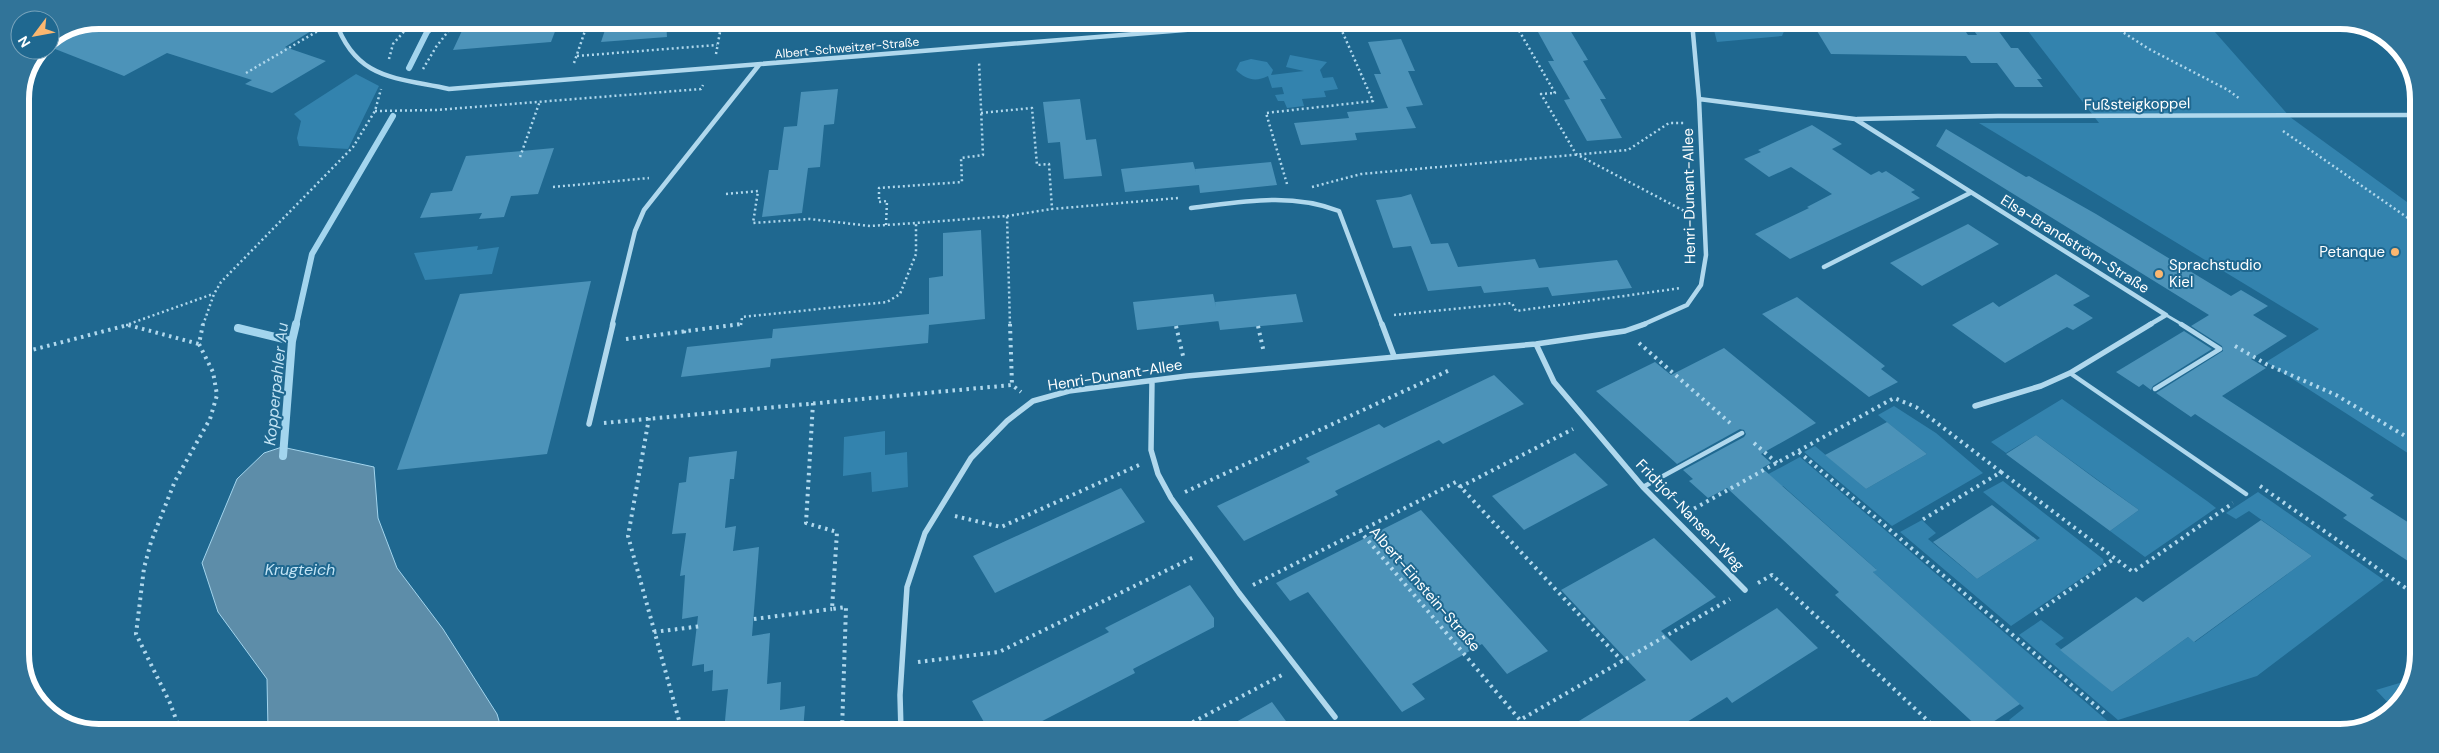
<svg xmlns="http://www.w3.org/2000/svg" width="2439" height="753" viewBox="0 0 2439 753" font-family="'DM Sans',sans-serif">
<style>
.green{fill:#3383ae}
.water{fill:#5d8da9;stroke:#a3d5ee}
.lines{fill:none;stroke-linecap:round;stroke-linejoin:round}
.stream-far1{stroke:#a3d5ee;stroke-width:6}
.stream{stroke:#a3d5ee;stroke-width:8}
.building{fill:#4c93b9}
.path-far1{stroke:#b0d8ed;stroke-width:2.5;stroke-dasharray:2 3;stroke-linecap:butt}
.path{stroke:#b0d8ed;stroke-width:4;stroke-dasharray:2.5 4.5;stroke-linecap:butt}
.service-far1{stroke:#b0d8ed;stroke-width:3}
.service{stroke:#b0d8ed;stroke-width:4.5}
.minor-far1{stroke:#b0d8ed;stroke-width:4.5}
.minor{stroke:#b0d8ed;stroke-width:5.5}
.poi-dot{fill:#fbb770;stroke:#1f6890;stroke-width:2}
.labels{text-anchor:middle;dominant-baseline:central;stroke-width:4;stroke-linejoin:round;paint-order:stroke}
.far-street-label{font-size:12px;fill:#fff;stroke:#1f6890}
.street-label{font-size:15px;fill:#fff;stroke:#1f6890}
.poi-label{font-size:15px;fill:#fff;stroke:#1f6890;text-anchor:end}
.water-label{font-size:16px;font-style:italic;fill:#c3e4f5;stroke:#1f6890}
.rim{fill:none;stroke:#fff;stroke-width:6}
</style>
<rect width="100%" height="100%" fill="#1f6890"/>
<path class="green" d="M1712,22H1788L1782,36L1717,42Z
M2021,22L2207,23L2290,117L2418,210L2417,459L2266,362L2319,329L1979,123H2099Z
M1290,55L1327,62L1320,70L1323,78L1333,77L1338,89L1324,91L1326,97L1302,99L1304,106L1287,108L1284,101H1278L1275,95L1284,94L1282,87L1272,88L1268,76C1256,82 1246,80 1236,70L1240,62L1251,59L1267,62L1273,70L1271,75L1304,71L1286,67Z
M356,74L379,86L348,149L299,146L297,138L301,121L294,114Z
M478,246L477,250L499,247L492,274L425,280L414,253Z
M2062,399L2207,501L2216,508L2145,557L2110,531L2139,510L2036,435L2006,453L1991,442Z
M1894,406L1936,433L1983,473L1892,526L1804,452L1815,446L1866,489L1927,454L1878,415Z
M885,431V455L907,452L908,487L872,492L871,472L843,476L844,437Z
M1800,457L2111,724L2073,733H2024L2009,720L2024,708L1873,572L1876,569L1783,486L1750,484Z
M2003,481L2103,559L2104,563L2011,626L1900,532L1922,520L1936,533L1928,539L1977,579L2040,538L1983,492Z
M2258,492L2384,580L2257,676L2118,720L2019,635L2041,620L2064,638L2055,644L2112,692L2188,637L2195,642L2312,556L2249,511L2236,519L2226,513Z
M2413,679L2394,709L2376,690Z"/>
<path class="water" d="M282,447L374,467L378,518L397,568L443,629L497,714L502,731L268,730L267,679L218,612L202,563L237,479L264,453Z"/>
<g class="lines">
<path class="stream-far1" d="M409,68L427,32L438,20
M296,325L312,254L393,116"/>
<path class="stream" d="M238,328L292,341
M283,456L292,341L296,324"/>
</g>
<path class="building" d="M98,20H329L285,47L326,61L272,93L245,84L252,80L167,53L124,76L50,47V40Z
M467,20L559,21L551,42L453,50Z
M608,21H666L667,37L601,42Z
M1968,22H1992L2011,48H2018L2042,79H2037L2043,87H2015L1997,63H1971L1966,56L1831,54L1817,31H1886L1884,28H1914L1911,23H1943L1945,26H1962L1968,35H1977Z
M1570,30L1588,60L1583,61L1606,99H1600L1622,138L1587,141L1564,100L1570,99L1548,61H1554L1538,32Z
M1401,39L1415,71H1408L1423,105L1406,107L1416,128L1355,133L1357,140L1301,145L1294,123L1349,118L1347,112L1388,108L1374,74H1381L1368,42Z
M838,89L834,124L824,125L820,167L808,168L802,213L762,217L769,170H778L784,127L797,126L801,92Z
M1080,99L1086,140L1096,139L1102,176L1064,179L1060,142L1048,143L1043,102Z
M1812,125L1842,144L1832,149L1871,175L1879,171L1882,173L1886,171L1915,190L1911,192L1920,198L1790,259L1755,234L1809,208L1807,207L1832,194L1791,167L1769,177L1744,159L1761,152L1758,150Z
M1946,129L2026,177L2029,176L2096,214L2231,296L2241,290L2268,306L2253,315L2287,336L2251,359L2266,368L2222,396L2374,495L2370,498L2417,528V567L2343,518L2347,515L2319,496L2195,414L2191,417L2156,393L2223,351L2222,346L2191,326L2209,315L1936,146Z
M554,148L538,194L511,196L504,217L479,219L482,213L420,218L431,193L452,191L466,156Z
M1193,162L1196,173L1195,169L1271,162L1277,185L1200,193L1199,185L1125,192L1121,169Z
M1411,194L1431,244L1448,243L1458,267L1535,259L1539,268L1617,260L1632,288L1552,296L1548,287L1484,293L1481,286L1428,291L1411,246L1393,248L1376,200L1401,197Z
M1968,224L1999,244L1922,286L1890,263Z
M981,230L985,319L929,325L928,343L771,359L770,367L681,377L687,347L772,338L773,329L929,314V278L943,276V233Z
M2056,274L2090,296L2073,305L2093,318L2073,330L2067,327L2005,363L1952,325L1993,302L1999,307Z
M591,281L547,454L397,470L460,294Z
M1213,294L1219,321L1137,330L1133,302Z
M1296,294L1303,322L1220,330L1215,302Z
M1797,297L1885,366L1881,369L1898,382L1869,397L1762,314Z
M2184,331L2212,349L2153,386L2151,390L2143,384L2139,387L2116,372Z
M1724,348L1816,423L1761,454L1771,463L1762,468L1877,570L1873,572L2020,704L1981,730L1835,595L1839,592L1727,488L1708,498L1689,481L1693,479L1683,470L1744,437L1746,434L1744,430L1740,429L1677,464L1596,391L1655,362L1671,375Z
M1494,375L1524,404L1443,444L1439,440L1335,491L1338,495L1244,541L1217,506L1310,462L1306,458L1379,424L1384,428Z
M1887,422L1927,454L1866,489L1825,455Z
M2036,435L2097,480L2139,510L2110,531L2006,454Z
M737,451L734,479H730L725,528L736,526L733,551L759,547L752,636L770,633L767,684L781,682L780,710L805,706L803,731H724L728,689L712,691L713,670L704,672V664L692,666L698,616L682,619L685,575L680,576L686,533L672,534L679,483L686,482L689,457Z
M1575,453L1608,485L1524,530L1492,496Z
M1121,488L1145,522L995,593L973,556Z
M1992,505L2037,540L1977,579L1933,542Z
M1421,510L1548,651L1507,674L1482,644L1412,684L1425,699L1402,712L1308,592L1290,601L1276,583Z
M2261,520L2312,556L2194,642L2188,637L2112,692L2060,650L2136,597L2143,602Z
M1654,538L1716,597L1661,631L1691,661L1777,608L1818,648L1732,703L1727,697L1671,732H1561L1646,680L1561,590Z
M1190,585L1214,618V627L1133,669L1135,673L1023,731H989L972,701L1109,632L1105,628Z
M1272,702L1294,732H1218Z"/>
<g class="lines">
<path class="path-far1" d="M1015,21L1016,29
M1514,22L1555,93L1541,94L1576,154L1688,213
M2107,22L2149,49L2228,90L2240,99
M1707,26L1732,25L1739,22
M716,54L722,21
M577,56L717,45
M389,59L393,44L414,20
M574,63L586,28
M423,69L436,47L457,20
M246,73L323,28
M375,111L436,110L701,89L703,85
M981,113L1032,108L1037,165L1049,164L1052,209L1178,198
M2283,131L2418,225
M520,157L540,101
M1287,184L1266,113L1373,101L1338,22
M553,187L649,178
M1312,187L1361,174L1628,150L1669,123H1685
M726,194L758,191L753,223L810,219L870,226L916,223
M1007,216L1052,209
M886,225L887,201L879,202V188L962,182L961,158L983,155L979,61
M1394,315L1512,303L1516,311L1681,288
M129,324L213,294
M126,325H130
M203,325L214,294L221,282L353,147L375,111L381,89
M741,325L742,317L887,302L900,294L916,254V223L1007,216L1010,325"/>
<path class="path" d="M1010,324L1012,385
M1176,326L1184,360
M1258,326L1264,353
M684,333L685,326
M626,339L741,324
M1639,343L1730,423
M2235,346L2266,364L2336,395L2417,443
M20,353L128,325L199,344
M813,403L806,523L837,532L832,609L846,607L842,731
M649,418L628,536L682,731
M604,423L1012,385L1021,392
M1754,443L1778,464
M1799,452L2104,713
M2001,472L2133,572L2233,503
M2260,486L2417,596
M1460,487L1573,429
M1185,492L1452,369
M1688,512L1894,398L1916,407L2001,472L1922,520
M955,516L1001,527L1139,465
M1360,531L1456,482L1622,661
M1758,583L1772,575L1941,733
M1253,585L1360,531L1520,720L1730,599
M2035,614L2115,558
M754,619L832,609
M654,632L702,626
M918,662L999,652L1194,557
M1321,726L1318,728L1321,732
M180,730L170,703L136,634L144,568L151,542L175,481L210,419L217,395L213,372L199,344L203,324
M1174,732L1282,675
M2326,733L2381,719"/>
<path class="service-far1" d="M2166,315L2183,325"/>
<path class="service" d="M2070,373L2246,494
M2155,389L2220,349L2181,324
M1643,487L1742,433"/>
<path class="minor-far1" d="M335,20C356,80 394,77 449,89L1296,21
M1699,99L1855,119L2166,315L2149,325
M1857,119L1998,116L2419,115
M1191,208C1242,202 1290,192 1339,211L1382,325
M1824,267L1970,193
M612,325L635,231L644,210L759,65
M1642,325L1687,305L1701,285L1706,255L1699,99L1692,22"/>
<path class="minor" d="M1382,324L1394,356
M1536,344L1554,382L1643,487L1745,590
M1152,381L1151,450L1158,474L1171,498L1239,593L1335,717
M1975,406L2041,386L2070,373L2151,324
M589,424L613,324
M901,731L900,695L907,587L925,533L971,458L1007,421L1033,401L1069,391L1187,376L1536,344L1625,331L1645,324"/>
</g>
<g class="poi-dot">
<circle cx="2395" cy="252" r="5"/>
<circle cx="2159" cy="274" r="5"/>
</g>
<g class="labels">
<g class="far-street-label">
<text transform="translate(847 48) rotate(-5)">Albert-Schweitzer-Straße</text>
</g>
<g class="street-label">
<text transform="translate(2137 104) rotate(-1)">Fußsteigkoppel</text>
<text transform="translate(1689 196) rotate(-91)">Henri-Dunant-Allee</text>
<text transform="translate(2075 244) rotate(32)">Elsa-Brandström-Straße</text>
<text transform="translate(1115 375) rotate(-9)">Henri-Dunant-Allee</text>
<text transform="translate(1690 515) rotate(46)">Fridtjof-Nansen-Weg</text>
<text transform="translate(1425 589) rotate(49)">Albert-Einstein-Straße</text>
</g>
<g class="poi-label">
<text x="2385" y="252">Petanque</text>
<text x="2169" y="265" text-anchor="start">Sprachstudio<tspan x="2169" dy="17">Kiel</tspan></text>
</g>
<g class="water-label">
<text transform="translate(276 384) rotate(-84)">Kopperpahler Au</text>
<text x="300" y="569">Krugteich</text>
</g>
</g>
<path d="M0 0H2439V753H0ZM99 29H2340A70 70 0 0 1 2410 99V654A70 70 0 0 1 2340 724H99A70 70 0 0 1 29 654V99A70 70 0 0 1 99 29Z" fill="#317499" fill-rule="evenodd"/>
<path class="rim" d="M99 29H2340A70 70 0 0 1 2410 99V654A70 70 0 0 1 2340 724H99A70 70 0 0 1 29 654V99A70 70 0 0 1 99 29Z"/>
<g transform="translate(35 35) rotate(238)"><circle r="24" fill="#1f6890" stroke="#79a4bc"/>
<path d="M0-4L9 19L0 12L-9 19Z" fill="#fbb770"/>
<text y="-8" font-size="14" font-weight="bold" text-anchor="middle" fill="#ffffff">N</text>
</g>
</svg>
